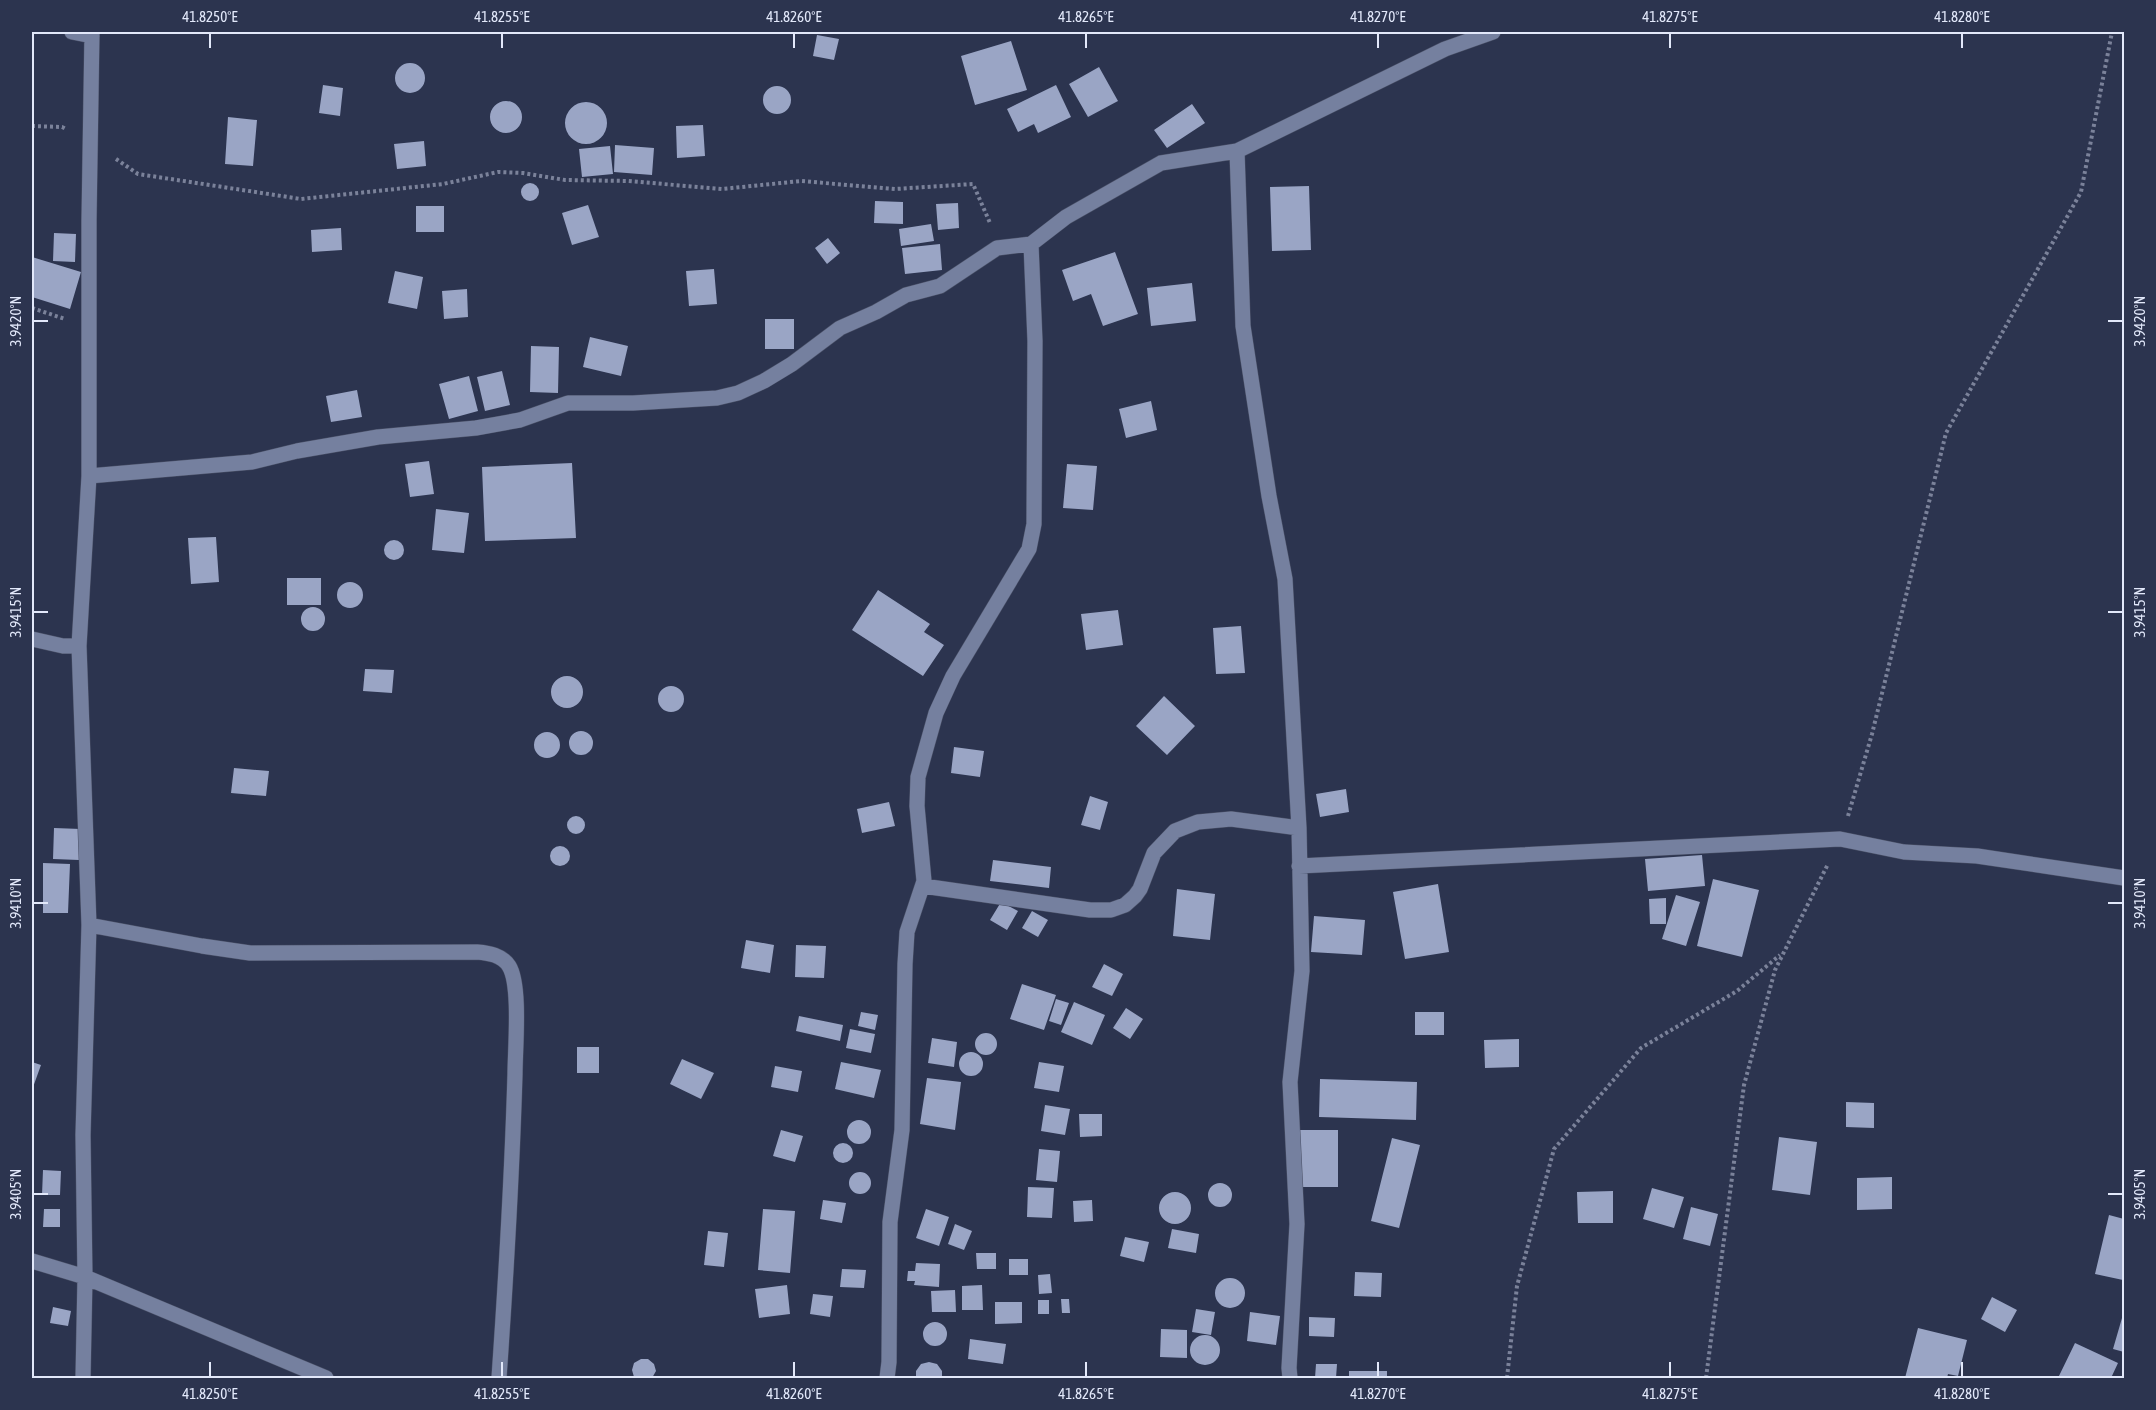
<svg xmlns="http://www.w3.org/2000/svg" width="2156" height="1410" viewBox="0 0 2156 1410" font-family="'Asap Condensed',sans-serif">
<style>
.building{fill:#9aa5c5}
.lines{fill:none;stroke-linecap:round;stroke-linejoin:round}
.minor-casing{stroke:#4a5067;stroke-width:16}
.path{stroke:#7b829a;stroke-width:4;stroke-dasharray:3 3;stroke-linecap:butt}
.minor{stroke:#75809f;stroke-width:15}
.ticks{fill:none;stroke:#e2e8fa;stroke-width:2}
.neatline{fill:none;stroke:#e2e8fa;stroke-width:2}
.ticks-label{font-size:15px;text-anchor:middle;fill:#e2e8fa}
</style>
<rect width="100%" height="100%" fill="#2c344f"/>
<path class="building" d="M817,35L839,39L834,60L813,56Z
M1011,41L1027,90L975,105L961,56Z
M395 78a15 15 0 1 1 30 0a15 15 0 1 1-30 0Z
M1099,67L1118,101L1088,117L1069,84Z
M323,85L343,88L340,116L319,113Z
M1056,85L1071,117L1038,133L1034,124L1018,132L1007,109Z
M763 100a14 14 0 1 1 28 0a14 14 0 1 1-28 0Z
M490 117a16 16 0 1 1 32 0a16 16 0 1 1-32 0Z
M565 123a21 21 0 1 1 42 0a21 21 0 1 1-42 0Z
M1192,104L1205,123L1167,148L1154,130Z
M228,117L257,120L253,166L225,164Z
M703,125L705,156L677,158L676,126Z
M424,141L426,166L397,169L394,144Z
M615,145L654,148L652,175L614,172Z
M610,146L613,174L582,177L579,149Z
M521 192a9 9 0 1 1 18 0a9 9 0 1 1-18 0Z
M1309,186L1311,250L1272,251L1270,187Z
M875,201L903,202V224L874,223Z
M958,203L959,228L938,230L936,204Z
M588,205L599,237L572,245L562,213Z
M416,206H444V232H416Z
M931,224L934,241L901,246L899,229Z
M341,228L342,250L312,252L311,230Z
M54,233L76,234L75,262L53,261Z
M828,238L840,253L827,264L815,248Z
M940,244L942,270L905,274L902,248Z
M1115,252L1138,314L1103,326L1091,294L1073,301L1062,270Z
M32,257L81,272L70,309L32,297Z
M714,269L717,304L689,306L686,271Z
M395,271L423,277L417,309L388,303Z
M1192,283L1196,321L1151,326L1147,288Z
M467,289L468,317L444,319L442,291Z
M765,319H794V349H765Z
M590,337L628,346L621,376L583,367Z
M531,346L559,347L558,393L530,392Z
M502,371L510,405L485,411L477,377Z
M469,376L478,411L449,419L439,384Z
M357,390L362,417L331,422L326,396Z
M1151,401L1157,430L1126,438L1119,409Z
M429,461L434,494L410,497L405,464Z
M572,463L576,538L485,541L482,467Z
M1067,464L1097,466L1093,510L1063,508Z
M436,509L469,513L464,553L432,550Z
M216,537L219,582L191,584L188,538Z
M384 550a10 10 0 1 1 20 0a10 10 0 1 1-20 0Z
M287,578H321V605H287Z
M337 595a13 13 0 1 1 26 0a13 13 0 1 1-26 0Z
M878,590L930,624L924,632L944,645L923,676L852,630Z
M301 619a12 12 0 1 1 24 0a12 12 0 1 1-24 0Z
M1118,610L1123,645L1086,650L1081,614Z
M1241,626L1245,673L1216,674L1213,628Z
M365,669L394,670L392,693L363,691Z
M551 692a16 16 0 1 1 32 0a16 16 0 1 1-32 0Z
M658 699a13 13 0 1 1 26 0a13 13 0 1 1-26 0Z
M1164,696L1195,726L1167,755L1136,726Z
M569 743a12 12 0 1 1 24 0a12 12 0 1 1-24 0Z
M534 745a13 13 0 1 1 26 0a13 13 0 1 1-26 0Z
M954,747L984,751L980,777L951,773Z
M234,768L269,771L266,796L231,793Z
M1346,789L1349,812L1320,817L1316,794Z
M1090,796L1108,802L1100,830L1081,825Z
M889,802L895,826L862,833L857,809Z
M567 825a9 9 0 1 1 18 0a9 9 0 1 1-18 0Z
M54,828L81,829L79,860L53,859Z
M550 856a10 10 0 1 1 20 0a10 10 0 1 1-20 0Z
M1702,855L1705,886L1648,891L1645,859Z
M993,860L1051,867L1049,888L990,881Z
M43,863L70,864L68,913H43Z
M1713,879L1759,890L1742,957L1697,946Z
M1438,884L1449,952L1405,959L1393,892Z
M1177,889L1215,894L1210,940L1173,936Z
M1676,895L1700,902L1686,946L1662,939Z
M1666,898V924H1650L1649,899Z
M1001,902L1018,911L1007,930L990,920Z
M1032,911L1048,920L1038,937L1022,928Z
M1314,916L1365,920L1362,955L1311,952Z
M746,940L774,945L770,973L741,968Z
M796,945L826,946L824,978L795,977Z
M1104,964L1123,974L1112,996L1092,987Z
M1022,984L1056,995L1044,1030L1010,1019Z
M1056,999L1069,1003L1061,1025L1049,1021Z
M1074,1002L1105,1015L1092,1045L1061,1032Z
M1126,1008L1143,1019L1130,1039L1113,1028Z
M861,1012L878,1015L875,1030L858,1026Z
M1415,1012H1444V1035H1415Z
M799,1016L843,1025L840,1041L796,1031Z
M850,1029L875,1034L871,1053L846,1048Z
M975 1044a11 11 0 1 1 22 0a11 11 0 1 1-22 0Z
M932,1038L957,1042L954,1067L928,1063Z
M1519,1039V1067L1485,1068L1484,1040Z
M577,1047H599V1073H577Z
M959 1064a12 12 0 1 1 24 0a12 12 0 1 1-24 0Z
M682,1059L714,1073L701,1099L670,1084Z
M32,1062L41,1065L32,1090Z
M841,1062L881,1070L874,1098L835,1089Z
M1039,1062L1064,1066L1059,1092L1034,1088Z
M775,1066L802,1071L798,1092L771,1087Z
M927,1078L961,1082L955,1130L920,1124Z
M1320,1079L1417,1082L1416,1120L1319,1117Z
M1846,1102L1874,1103V1128L1846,1127Z
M1045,1105L1070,1109L1065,1135L1041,1131Z
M1079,1114H1102V1136L1080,1137Z
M847 1132a12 12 0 1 1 24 0a12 12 0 1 1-24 0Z
M781,1130L803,1136L795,1162L773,1156Z
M1300,1130H1338V1187H1300Z
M1779,1137L1817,1142L1810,1195L1772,1190Z
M1392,1138L1420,1145L1399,1228L1371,1221Z
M833 1153a10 10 0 1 1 20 0a10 10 0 1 1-20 0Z
M1039,1149L1060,1151L1057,1182L1036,1180Z
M43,1170L61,1171L60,1195H42Z
M849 1183a11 11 0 1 1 22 0a11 11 0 1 1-22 0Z
M1892,1177V1209L1857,1210V1178Z
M1208 1195a12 12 0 1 1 24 0a12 12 0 1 1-24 0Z
M1028,1187L1054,1188L1052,1218L1027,1217Z
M1652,1188L1684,1197L1674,1228L1643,1219Z
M1613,1191V1223H1578L1577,1192Z
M1159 1208a16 16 0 1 1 32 0a16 16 0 1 1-32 0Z
M823,1200L846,1203L842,1223L820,1219Z
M1092,1200L1093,1221L1074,1222L1073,1201Z
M1691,1207L1718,1214L1710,1246L1683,1239Z
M44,1209H60V1227H43Z
M763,1209L795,1211L790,1273L758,1270Z
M926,1209L949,1217L939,1246L916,1238Z
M2109,1215L2124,1219L2123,1280L2095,1274Z
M955,1224L972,1231L964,1250L948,1244Z
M1172,1229L1199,1234L1196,1253L1168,1248Z
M708,1231L728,1233L724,1267L704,1265Z
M1125,1237L1149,1242L1144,1262L1120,1256Z
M976,1253H996V1269H977Z
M1009,1259H1028V1275H1009Z
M916,1263L940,1264L939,1287L914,1285L915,1281H907L908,1271H915Z
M842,1269L866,1270L864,1288L840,1287Z
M1355,1272L1382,1273L1381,1297L1354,1296Z
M1050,1274L1052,1293L1039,1294L1038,1275Z
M1215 1293a15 15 0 1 1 30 0a15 15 0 1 1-30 0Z
M787,1285L790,1314L759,1318L755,1289Z
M982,1285L983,1310H962V1286Z
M955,1290L956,1312H932L931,1291Z
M813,1294L833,1296L830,1317L810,1314Z
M1992,1297L2017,1310L2005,1332L1981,1319Z
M1061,1299H1069L1070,1313H1062Z
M1038,1300H1049V1314H1038Z
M995,1302H1022V1323L995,1324Z
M53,1307L71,1311L68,1326L50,1323Z
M1196,1309L1215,1312L1211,1335L1192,1332Z
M1250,1312L1280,1316L1276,1345L1247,1341Z
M1309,1317L1335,1318L1334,1337L1309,1336Z
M2122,1318L2124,1319V1352L2113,1349Z
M923 1334a12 12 0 1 1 24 0a12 12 0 1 1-24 0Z
M1918,1328L1967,1340L1958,1376L1948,1374L1947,1378H1905Z
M1161,1329L1187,1330V1358L1160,1357Z
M1190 1350a15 15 0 1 1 30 0a15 15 0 1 1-30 0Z
M970,1339L1006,1344L1003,1364L968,1359Z
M2075,1343L2118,1363L2111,1378H2058Z
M641,1359H648L654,1364L656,1371L652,1378L634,1377L632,1370L634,1363Z
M929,1362L937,1364L942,1371V1378H916V1371L921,1364Z
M1316,1364H1337L1336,1378H1315Z
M1349,1371H1387V1378H1349Z"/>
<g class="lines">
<defs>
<path id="minor" d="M72,32L92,36
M1237,151L1243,326L1269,496L1285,579L1299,828L1302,971L1290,1082L1297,1224L1289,1368L1290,1378
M89,476L252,462L297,451L378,437L476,428L520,420L568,403H633L717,398L738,393L764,381L792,364L840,328L876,312L906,295L940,286L997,248L1031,244L1066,217L1161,163L1237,151L1445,49L1493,32
M32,639L63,646H79
M1299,866L1840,839L1904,852L1977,856L2124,878
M923,886L1090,910H1111L1125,905L1135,896L1140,889L1154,853L1175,831L1198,822L1231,819L1299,828
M89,925L202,946L250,953L477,952C489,953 502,955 509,966C521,985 515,1050 515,1074C512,1176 506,1277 499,1378
M32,1261L85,1277L326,1378
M83,1378L85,1277L83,1135L89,925L79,646L89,476V220L92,32
M887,1378L889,1362L890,1222L902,1130L905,964L907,932L924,881L917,806L918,777L936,713L953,676L1029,549L1034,524L1035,341L1031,244"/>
</defs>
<use href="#minor" class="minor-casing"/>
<path class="path" d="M32,126L62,127L66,129
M116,159L138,174L301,199L443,184L498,172L523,173L565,180L628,181L722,189L801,181L895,189L973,184L990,223
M32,308L65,319
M1848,816L1872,734L1946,433L2081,192L2112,32
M1507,1378L1517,1286L1554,1149L1641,1048L1737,991L1780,955
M1706,1378L1744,1085L1775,970L1828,864"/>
<use href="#minor" class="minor"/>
</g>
<path class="ticks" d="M210,33V48M502,33V48M794,33V48M1086,33V48M1378,33V48M1670,33V48M1962,33V48M33,321H48M2108,321H2123M33,612H48M2108,612H2123M33,903H48M2108,903H2123M33,1194H48M2108,1194H2123M210,1362V1377M502,1362V1377M794,1362V1377M1086,1362V1377M1378,1362V1377M1670,1362V1377M1962,1362V1377"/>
<rect width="2156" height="1410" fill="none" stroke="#2c344f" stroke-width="66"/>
<rect x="33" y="33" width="2090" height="1344" class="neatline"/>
<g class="ticks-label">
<text x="210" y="22">41.8250°E</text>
<text x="502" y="22">41.8255°E</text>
<text x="794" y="22">41.8260°E</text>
<text x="1086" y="22">41.8265°E</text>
<text x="1378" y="22">41.8270°E</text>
<text x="1670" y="22">41.8275°E</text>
<text x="1962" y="22">41.8280°E</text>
<text transform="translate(16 321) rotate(-90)" y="5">3.9420°N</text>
<text transform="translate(2140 321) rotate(-90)" y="5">3.9420°N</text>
<text transform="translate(16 612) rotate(-90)" y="5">3.9415°N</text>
<text transform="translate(2140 612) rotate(-90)" y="5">3.9415°N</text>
<text transform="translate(16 903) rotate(-90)" y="5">3.9410°N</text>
<text transform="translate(2140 903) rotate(-90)" y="5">3.9410°N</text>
<text transform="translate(16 1194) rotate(-90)" y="5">3.9405°N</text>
<text transform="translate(2140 1194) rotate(-90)" y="5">3.9405°N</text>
<text x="210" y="1399">41.8250°E</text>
<text x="502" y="1399">41.8255°E</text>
<text x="794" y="1399">41.8260°E</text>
<text x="1086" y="1399">41.8265°E</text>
<text x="1378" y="1399">41.8270°E</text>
<text x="1670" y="1399">41.8275°E</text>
<text x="1962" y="1399">41.8280°E</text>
</g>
</svg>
